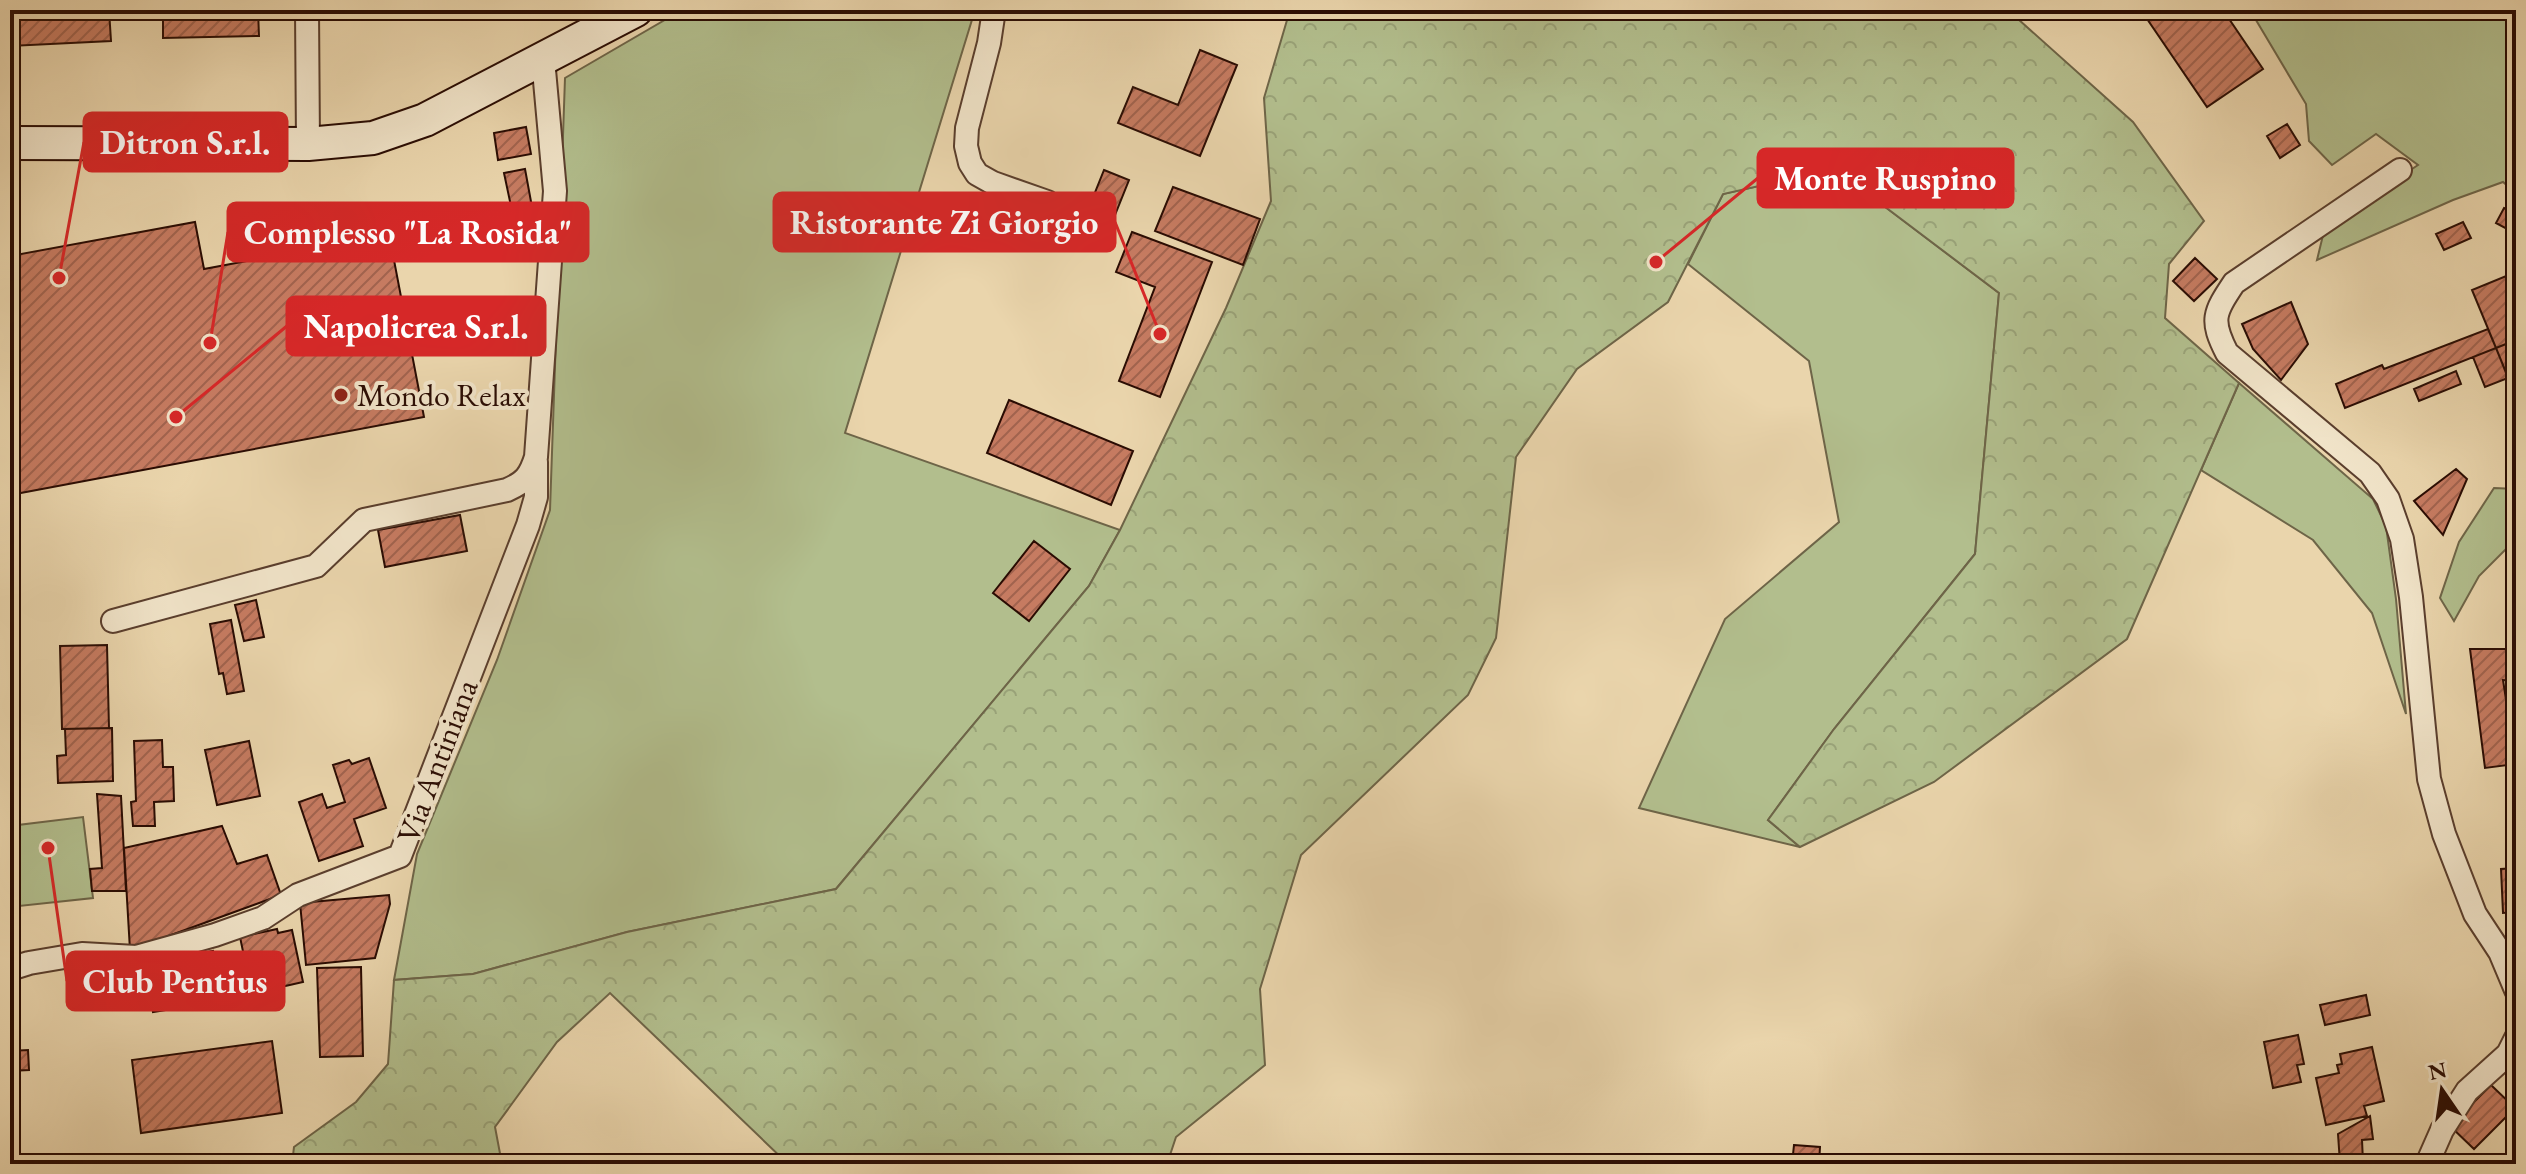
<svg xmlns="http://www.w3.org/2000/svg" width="2526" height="1174" viewBox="0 0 2526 1174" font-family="'EB Garamond',serif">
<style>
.green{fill:#b2be8d;stroke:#6e6548;stroke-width:2}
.forest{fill:url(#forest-crowns);stroke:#6e6548;stroke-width:2}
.building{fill:url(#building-hatch);stroke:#2a0c03;stroke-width:2}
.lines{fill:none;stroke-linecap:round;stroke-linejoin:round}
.street-casing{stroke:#5a3e2d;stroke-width:26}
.secondary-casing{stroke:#2a0c03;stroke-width:36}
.street{stroke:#f1e4c9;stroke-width:22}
.secondary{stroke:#f1e4c9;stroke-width:32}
.poi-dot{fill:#8f2418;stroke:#f1e4c9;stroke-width:3}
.labels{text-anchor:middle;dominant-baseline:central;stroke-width:8;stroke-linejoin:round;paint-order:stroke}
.poi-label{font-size:32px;fill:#2a0c03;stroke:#f1e4c9;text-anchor:start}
.street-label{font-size:32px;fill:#2a0c03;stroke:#f1e4c9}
.leader{fill:none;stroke:#d62828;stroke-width:3}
.callout-dot{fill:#d62828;stroke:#f1e4c9;stroke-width:3}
.callout{fill:#d62828;stroke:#d62828;stroke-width:3}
.callout-label{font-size:34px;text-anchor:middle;font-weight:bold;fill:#fff}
</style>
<defs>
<pattern id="forest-crowns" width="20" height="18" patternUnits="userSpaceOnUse" patternTransform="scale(2)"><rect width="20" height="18" fill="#b2be8d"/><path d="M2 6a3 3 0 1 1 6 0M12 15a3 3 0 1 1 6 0" fill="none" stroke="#99a278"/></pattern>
<pattern id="building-hatch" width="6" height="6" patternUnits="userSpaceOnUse" patternTransform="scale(2)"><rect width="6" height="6" fill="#c67b61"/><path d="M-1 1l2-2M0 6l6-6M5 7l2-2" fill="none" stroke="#a1634e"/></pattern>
</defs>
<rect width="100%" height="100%" fill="#ead5ac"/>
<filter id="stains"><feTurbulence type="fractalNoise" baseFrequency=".0025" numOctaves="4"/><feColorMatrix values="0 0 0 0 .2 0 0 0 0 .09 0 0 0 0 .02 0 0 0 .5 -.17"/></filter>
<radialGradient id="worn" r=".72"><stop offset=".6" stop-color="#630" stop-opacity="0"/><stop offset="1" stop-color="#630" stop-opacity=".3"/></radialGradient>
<path class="green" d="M682,10H975L845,433L1120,530L1089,586L836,889L627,932L473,974L394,980L417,854L497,660L550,510L565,78Z
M2250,10H2516V193L2503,182L2453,200L2317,260L2325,227L2418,165L2376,134L2332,165L2309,141L2306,104Z
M1835,169L1999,293L1975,554L1834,729L1768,820L1800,847L1639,808L1725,619L1839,522L1809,361L1688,264L1723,194Z
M2239,383L2373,499L2386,526L2396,599L2406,714L2372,613L2313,540L2201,470Z
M2494,488L2516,489V542H2513L2479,576L2454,621L2440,598L2459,542Z
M83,817L93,898L10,907V826Z"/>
<path class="forest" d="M1290,10H2008L2133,122L2204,221L2169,264L2165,318L2239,383L2127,639L1934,782L1800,847L1768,820L1834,729L1975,554L1999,293L1835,169L1723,194L1668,302L1577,369L1516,457L1496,638L1468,695L1301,855L1260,989L1265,1065L1176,1137L1167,1164H788L610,993L557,1042L495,1127L502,1164H292L294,1147L356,1102L388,1064L394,980L473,974L627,932L836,889L1089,586L1120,530L1226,308L1271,201L1264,98Z"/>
<path class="building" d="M10,10H109L111,41L10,46Z
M163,10H258L259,36L163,38Z
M2141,10H2223L2263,69L2207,107Z
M1200,50L1237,65L1200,156L1118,123L1133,87L1178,105Z
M2287,124L2300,145L2280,158L2267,136Z
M526,127L531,154L498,160L494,133Z
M525,169L532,207L512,211L504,173Z
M1104,170L1129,180L1115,215L1090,205Z
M1173,187L1260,219L1243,265L1155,231Z
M2504,208L2515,214L2507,229L2496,223Z
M195,222L204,269L389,234L424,417L10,495V256Z
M2463,222L2471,238L2444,250L2436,234Z
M1132,232L1212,262L1160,397L1119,381L1155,287L1116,272Z
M2195,258L2217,279L2194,301L2173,281Z
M2516,272V340L2496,348L2472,290Z
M2291,302L2308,344L2281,380L2253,349L2242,324Z
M2488,329L2496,348L2345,408L2336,384L2382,365L2384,369Z
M2516,340V397L2496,348Z
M2496,348L2508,378L2485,387L2473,357Z
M2456,371L2461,384L2419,401L2414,389Z
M1009,400L1133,451L1111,505L987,453Z
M2456,469L2467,479L2443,535L2414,501Z
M460,515L467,551L385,567L378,530Z
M1034,541L1070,569L1029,621L993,593Z
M256,600L264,637L244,641L235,605Z
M231,620L244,691L227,694L223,673L219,674L210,624Z
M107,645L109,728L62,729L60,646Z
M2470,649H2516V681L2503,680L2516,764L2485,768Z
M112,728L113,781L58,783L57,756L66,755L65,729Z
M162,740L163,767H173L174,801L154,802L155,826H133L131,802L136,801L134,741Z
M249,741L260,796L217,805L205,750Z
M369,758L386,808L354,819L363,846L319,861L299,802L322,794L327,808L345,802L333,765L349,760L352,764Z
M97,794L121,796L126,891H92L90,869L102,868Z
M222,826L237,864L267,855L281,895L130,950L124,848Z
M2516,868V912L2503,913L2501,869Z
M389,895L390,904L375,958L306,965L300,903Z
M277,929L278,933L292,930L303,982L272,989L270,981L250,985L240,937Z
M213,951L221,1001L153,1012L145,963Z
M361,967L363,1056L320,1057L317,968Z
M2366,995L2370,1015L2325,1025L2320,1005Z
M2298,1035L2304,1064L2297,1065L2301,1082L2273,1088L2264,1042Z
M272,1041L282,1113L141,1133L132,1060Z
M2372,1047L2384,1101L2364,1106L2367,1116L2326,1125L2316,1078L2339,1073L2337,1065L2342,1064L2340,1054Z
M28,1050L29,1070L10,1071V1051Z
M2491,1085L2515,1108L2474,1149L2450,1126Z
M2370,1116L2373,1139L2362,1140L2363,1162L2340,1163L2338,1134Z
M1794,1145L1820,1147L1819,1164H1792Z"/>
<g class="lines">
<defs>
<path id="street" d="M307,10L308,144
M994,10L989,43L967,128L966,146L970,163L977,174L993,183L1047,202
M2400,170L2234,283C2214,313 2210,320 2227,353L2370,473L2388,499L2402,539L2411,597L2429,779L2444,834L2475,914L2500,952L2516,990
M113,621L316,566L364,520L507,490C525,482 530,476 536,457L555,191L543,59
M10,969L29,963L82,954L136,957L215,935L263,918L298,895L400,856L528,525L536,497V462
M2427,1164L2442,1130L2467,1091L2508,1054L2516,1038"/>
<path id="secondary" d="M10,143L308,144L373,138L425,120L636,10"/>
</defs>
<use href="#street" class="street-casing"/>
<use href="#secondary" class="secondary-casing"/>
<use href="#street" class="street"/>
<use href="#secondary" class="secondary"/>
</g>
<circle class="poi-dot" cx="341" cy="395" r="8"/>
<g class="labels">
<g class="poi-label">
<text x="357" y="395">Mondo Relax</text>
</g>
<g class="street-label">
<text transform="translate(437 761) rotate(-69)">Via Antiniana</text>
</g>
</g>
<path class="leader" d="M59 278L84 142M1656 262L1758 178M1160 334L1115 222M210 343L228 232M176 417L287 326M48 848L67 981"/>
<g class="callout-dot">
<circle cx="59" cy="278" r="8"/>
<circle cx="1656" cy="262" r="8"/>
<circle cx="1160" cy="334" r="8"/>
<circle cx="210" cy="343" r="8"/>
<circle cx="176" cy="417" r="8"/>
<circle cx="48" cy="848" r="8"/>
</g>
<g class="callout">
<rect x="84" y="113" width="203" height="58" rx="8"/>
<rect x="1758" y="149" width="255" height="58" rx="8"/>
<rect x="774" y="193" width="341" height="58" rx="8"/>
<rect x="228" y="203" width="360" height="58" rx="8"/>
<rect x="287" y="297" width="258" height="58" rx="8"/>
<rect x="67" y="952" width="217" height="58" rx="8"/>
</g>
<g class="callout-label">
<text x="185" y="154">Ditron S.r.l.</text>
<text x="1885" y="190">Monte Ruspino</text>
<text x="944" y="234">Ristorante Zi Giorgio</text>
<text x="408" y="244">Complesso "La Rosida"</text>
<text x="416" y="338">Napolicrea S.r.l.</text>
<text x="175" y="993">Club Pentius</text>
</g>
<rect width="2526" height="1174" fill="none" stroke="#ead5ac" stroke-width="40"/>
<rect x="12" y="12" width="2502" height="1150" fill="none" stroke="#2a0c03" stroke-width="4"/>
<rect x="20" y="20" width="2486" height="1134" fill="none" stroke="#2a0c03" stroke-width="2"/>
<g transform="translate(2442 1090) rotate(347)" stroke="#f1e4c9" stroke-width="6" paint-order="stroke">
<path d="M0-6L14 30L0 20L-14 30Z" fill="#2a0c03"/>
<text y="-12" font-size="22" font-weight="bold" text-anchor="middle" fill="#2a0c03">N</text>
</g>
<rect width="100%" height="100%" filter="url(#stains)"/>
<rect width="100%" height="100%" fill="url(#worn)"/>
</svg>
